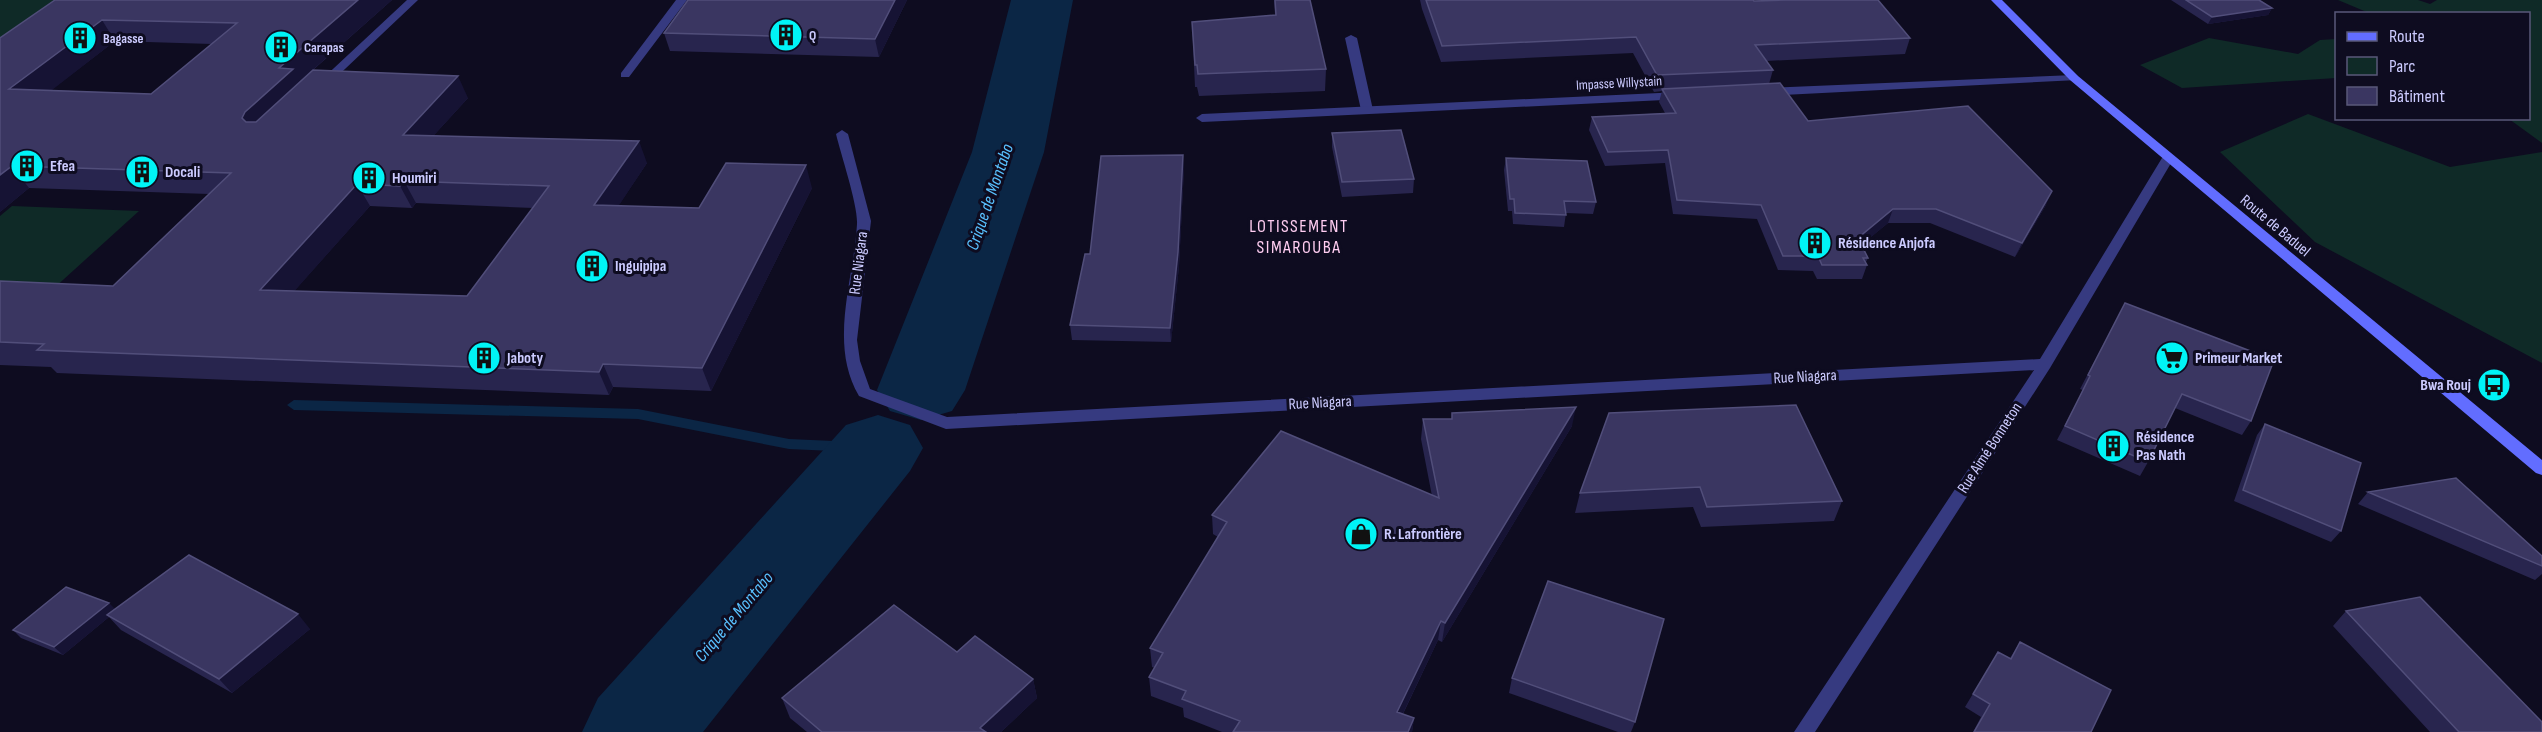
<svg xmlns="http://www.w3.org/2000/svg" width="2542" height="732" viewBox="0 0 2542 732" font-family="'Sofia Sans Condensed',sans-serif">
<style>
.green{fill:#0f2a27}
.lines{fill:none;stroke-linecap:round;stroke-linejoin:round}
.stream{fill:#0b2645;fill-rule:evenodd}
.river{fill:#0b2645;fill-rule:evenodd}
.service{fill:#363a80;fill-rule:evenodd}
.minor{fill:#363a80;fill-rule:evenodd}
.secondary{fill:#626dff;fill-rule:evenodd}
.wall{fill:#28254e;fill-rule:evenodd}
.shaded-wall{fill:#161334}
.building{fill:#3a3661;stroke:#514e7a;stroke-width:1.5;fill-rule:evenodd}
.labels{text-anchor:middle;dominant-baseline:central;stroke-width:6;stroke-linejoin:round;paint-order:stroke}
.far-poi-label{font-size:14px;font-weight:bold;fill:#cccbff;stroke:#0e0c20;text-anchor:start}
.far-street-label{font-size:14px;fill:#cccbff;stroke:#0e0c20}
.poi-label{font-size:16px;font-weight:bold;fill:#cccbff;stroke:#0e0c20;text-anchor:start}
.street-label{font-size:16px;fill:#cccbff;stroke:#0e0c20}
.water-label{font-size:18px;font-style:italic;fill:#59c1ff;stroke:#0e0c20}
.neighbourhood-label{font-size:18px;letter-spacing:1.5px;fill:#ffcdf1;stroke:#0e0c20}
</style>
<rect width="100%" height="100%" fill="#0e0c20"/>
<path class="green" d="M0,0H90L0,65Z
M2338,0H2418L2430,4L2437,0H2542V143L2509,119L2528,118V14L2369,13Z
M2209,38L2298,54L2320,40L2336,39V78L2182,88L2140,65Z
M2308,114L2450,167L2542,152V363L2315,242L2220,152Z
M12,206L139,211L42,299L0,297V216Z"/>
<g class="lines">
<path class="stream" d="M294,400L638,409L789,439L878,443L883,444L885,448L883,452L878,453L789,449L638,419L294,410L287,405Z"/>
<path class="river" d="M1011,0H1073L1044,152L965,390L952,411L921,420L890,411L877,390L972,152Z
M878,415L910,425L923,448L910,471L703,732H582L598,698L846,425Z"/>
<path class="service" d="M676,0H687L629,77H621V73Z
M1351,35L1357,38L1373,110L1367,114L1361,110L1345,38Z"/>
<path class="minor" d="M407,0H418L327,86H319V82Z
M2074,75L2078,76V80L1765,96L1759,92L1765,88Z
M1681,92L1687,96L1685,99L1202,122L1196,118L1202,114Z
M842,130L848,134L871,221L857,340L860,361L870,389L947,417L2040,359L2162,158L2168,154L2174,158L2050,368L1815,732H1794L2034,370L946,429L859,396C828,343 854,280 857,224C858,205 841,155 836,134Z"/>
<path class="secondary" d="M1991,0H2002L2078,76L2542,460V475L2536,473L2070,80Z"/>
</g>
<path class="wall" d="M55,0H392L313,70L468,98L434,135L647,163L618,206L699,208L812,188L711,391L613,387L609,395L57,373L51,367L0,365V281L113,286L209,194L29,188L0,212ZM115,41L212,44L151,94L51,90ZM416,203L533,208L467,296L294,291L370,206L412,208Z
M688,0H907L879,57L670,51L664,33Z
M1274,0H1310L1326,69L1325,91L1199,96L1197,87H1195L1192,22L1275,15Z
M1420,0H1753L1754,1L1910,38L1905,54L1766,61L1773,70L1769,84L1808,121L2046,205L2015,257L1930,223H1888L1861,245L1868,258L1866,262L1867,265L1862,279H1817L1813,271L1778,270L1757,219L1673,214L1665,163L1605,166L1589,130L1592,117L1665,113L1659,102L1662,91L1654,92L1633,53L1441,62L1422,9Z
M2171,0H2259L2272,8L2268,15L2208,24Z
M1332,133L1414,179L1413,193L1342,197L1332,147Z
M1506,158L1596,202L1593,214L1566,213L1564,227L1513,224L1512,211H1508L1504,170Z
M1184,168L1179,266L1171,342L1072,340L1070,325L1090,254Z
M2125,303L2251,421L2242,435L2175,408L2148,462L2140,476L2057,440L2083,390L2080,389Z
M1796,405L1842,501L1834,521L1701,527L1693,507L1575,513L1580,493Z
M1423,419L1572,426L1442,642L1438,640L1403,714L1414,718L1412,732H1222L1184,717L1183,708L1151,696L1149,677L1155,668L1152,667L1150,648L1218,537L1213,534L1212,515L1432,496L1421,439Z
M2265,424L2341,531L2331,542L2234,501L2257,435Z
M2368,492L2542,556V574L2535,580L2358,504Z
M115,609L310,629L232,693L121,630L109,617L63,655L21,638L13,630Z
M2346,611L2542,732H2430L2333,626Z
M2020,642L2091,732H1973L1981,717L1965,707L1998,652L2010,658Z
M957,652L1033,679L1037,698L1001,732H807L790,718L782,698Z
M1512,678L1635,722L1631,732H1618L1509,693Z"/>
<path class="shaded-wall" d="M358,0H392L300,81L257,134L242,118L245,112L279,68Z
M895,0H907L879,57L875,39Z
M2272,8L2268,15L2208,24L2212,17Z
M102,20L115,41L25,111L9,89Z
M458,76L468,98L414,157L403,135Z
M639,141L647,163L604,228L594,205Z
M1183,155L1184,168L1179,266L1171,342L1170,328Z
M806,165L812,188L711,391L702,368Z
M12,166L29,188L0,212V175Z
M404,181L416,203L412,208L400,186Z
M357,184L370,206L275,313L260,290Z
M2052,191L2046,205L2015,257L2022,243Z
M1893,209L1888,223L1853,252L1858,238Z
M603,364L613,387L609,395L599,372Z
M1576,407L1572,426L1442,642L1445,623Z
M109,603L117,611L107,615L109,617L63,655L54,647Z
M298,614L310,629L232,693L219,679Z
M1441,621L1438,640L1395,730L1397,712Z
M1033,679L1037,698L1001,732H981L980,728Z
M1414,718L1412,732H1408Z"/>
<path class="building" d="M55,0H358L279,68L293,69L245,112L242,118L246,122H256L313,70L458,76L403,135L639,141L594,205L699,208L726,163L806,165L702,368L603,364L599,372L37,350L44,344L0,342V281L113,286L231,173L12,166L0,175V38ZM102,20L237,23L151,94L9,89ZM404,181L549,186L467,296L260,290L357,184L400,186Z
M688,0H895L875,39L664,33Z
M1275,0H1310L1326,69L1198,74L1197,65H1195L1192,22L1276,15Z
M1426,0H1753L1754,1L1785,0H1878L1910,38L1755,45L1773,70L1657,75L1636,37L1442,46Z
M2186,0H2259L2272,8L2212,17Z
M1780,83L1808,121L1968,106L2052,191L2022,243L1936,209H1893L1858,238L1868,258H1863L1867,265H1822L1818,256H1783L1761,205L1677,200L1668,150L1608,152L1592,117L1676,113L1662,89Z
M1401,130L1414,179L1342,182L1332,133Z
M1183,155L1178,252L1170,328L1070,325L1085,254H1090L1101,156Z
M1506,158L1587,161L1596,202L1564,201L1566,215L1515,213L1514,199H1510Z
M2125,303L2274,360L2251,421L2182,394L2148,462L2065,426L2090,376L2088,375Z
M1796,405L1842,501L1707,507L1700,487L1580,493L1609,413Z
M1576,407L1445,623L1441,621L1397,712L1414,718L1408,732H1233L1240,721L1182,699L1186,691L1149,677L1163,653L1150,648L1227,522L1212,515L1281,431L1439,498L1423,419H1452V413Z
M2265,424L2361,463L2341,531L2243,490Z
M2456,478L2542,556V566L2368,492Z
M189,555L298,614L219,679L107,615Z
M1548,581L1664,619L1635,722L1512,678Z
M66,587L109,603L54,647L13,630Z
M2420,597L2542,722V732H2459L2346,611Z
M894,605L957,652L975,636L1033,679L980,728L986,732H822L782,698Z
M2020,642L2111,690L2091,732H1974L1990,704L1973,694L1998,652L2011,659Z"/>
<defs>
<symbol id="building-disc" viewBox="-11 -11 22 22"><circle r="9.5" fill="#00f4f6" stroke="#0e0c20"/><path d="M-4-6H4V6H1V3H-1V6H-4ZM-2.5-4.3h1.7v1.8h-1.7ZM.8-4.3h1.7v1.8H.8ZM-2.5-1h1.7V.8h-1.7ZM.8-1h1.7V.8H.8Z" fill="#111"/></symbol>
<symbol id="supermarket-disc" viewBox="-11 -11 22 22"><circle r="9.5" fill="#00f4f6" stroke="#0e0c20"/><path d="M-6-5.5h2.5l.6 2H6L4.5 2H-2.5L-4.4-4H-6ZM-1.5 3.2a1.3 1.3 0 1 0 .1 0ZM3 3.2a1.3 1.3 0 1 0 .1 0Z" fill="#111"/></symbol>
<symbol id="bus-disc" viewBox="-11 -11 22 22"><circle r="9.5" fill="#00f4f6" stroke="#0e0c20"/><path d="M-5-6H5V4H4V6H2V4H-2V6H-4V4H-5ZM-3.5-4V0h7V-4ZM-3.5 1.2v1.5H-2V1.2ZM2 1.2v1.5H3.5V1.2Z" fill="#111"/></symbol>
<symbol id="shop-disc" viewBox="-11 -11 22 22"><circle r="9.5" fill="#00f4f6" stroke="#0e0c20"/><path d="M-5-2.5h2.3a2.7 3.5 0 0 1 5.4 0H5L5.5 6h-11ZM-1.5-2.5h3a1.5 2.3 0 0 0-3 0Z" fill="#111"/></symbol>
</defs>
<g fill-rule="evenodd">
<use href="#building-disc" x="767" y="16" width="38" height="38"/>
<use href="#building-disc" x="61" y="19" width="38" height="38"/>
<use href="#building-disc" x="262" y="28" width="38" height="38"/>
<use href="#building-disc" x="8" y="147" width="38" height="38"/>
<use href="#building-disc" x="123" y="153" width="38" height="38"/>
<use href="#building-disc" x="350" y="159" width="38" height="38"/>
<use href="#building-disc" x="1796" y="224" width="38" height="38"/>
<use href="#building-disc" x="573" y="247" width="38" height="38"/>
<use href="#building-disc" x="465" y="339" width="38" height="38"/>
<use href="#supermarket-disc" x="2153" y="339" width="38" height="38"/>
<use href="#bus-disc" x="2475" y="366" width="38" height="38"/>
<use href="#building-disc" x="2094" y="427" width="38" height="38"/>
<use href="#shop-disc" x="1342" y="515" width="38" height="38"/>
</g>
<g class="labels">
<g class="far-poi-label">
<text x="809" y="35">Q</text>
<text x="103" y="38">Bagasse</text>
<text x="304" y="47">Carapas</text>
</g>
<g class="far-street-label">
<text transform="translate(1619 83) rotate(-3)">Impasse Willystain</text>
</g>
<g class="poi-label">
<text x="50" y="166">Efea</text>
<text x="165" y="172">Docali</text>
<text x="392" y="178">Houmiri</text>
<text x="1838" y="243">Résidence Anjofa</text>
<text x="615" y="266">Inguipipa</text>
<text x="507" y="358">Jaboty</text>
<text x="2195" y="358">Primeur Market</text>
<text x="2471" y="385" text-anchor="end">Bwa Rouj</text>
<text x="2136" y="437">Résidence<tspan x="2136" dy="18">Pas Nath</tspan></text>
<text x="1384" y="534">R. Lafrontière</text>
</g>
<g class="street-label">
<text transform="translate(2275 226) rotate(40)">Route de Baduel</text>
<text transform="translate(859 263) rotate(-83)">Rue Niagara</text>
<text transform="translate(1805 377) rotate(-3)">Rue Niagara</text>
<text transform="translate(1320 403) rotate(-3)">Rue Niagara</text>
<text transform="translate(1990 448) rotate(-57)">Rue Aimé Bonneton</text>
</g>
<g class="water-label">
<text transform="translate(990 197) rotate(-71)">Crique de Montabo</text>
<text transform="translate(734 617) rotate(-50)">Crique de Montabo</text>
</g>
<g class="neighbourhood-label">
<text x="1299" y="226">LOTISSEMENT<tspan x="1299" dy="21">SIMAROUBA</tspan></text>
</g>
</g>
<rect x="2335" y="12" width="195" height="108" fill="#0e0c20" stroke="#5a5879" stroke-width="1.5"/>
<rect x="2347" y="32" width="30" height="9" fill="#626dff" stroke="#5a5879" stroke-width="1.5"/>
<text x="2389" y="42" font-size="18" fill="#cccbff">Route</text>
<rect x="2347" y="57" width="30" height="18" fill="#0f2a27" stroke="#5a5879" stroke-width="1.5"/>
<text x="2389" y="72" font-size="18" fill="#cccbff">Parc</text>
<rect x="2347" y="87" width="30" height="18" fill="#3a3661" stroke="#5a5879" stroke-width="1.5"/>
<text x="2389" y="102" font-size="18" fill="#cccbff">Bâtiment</text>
</svg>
